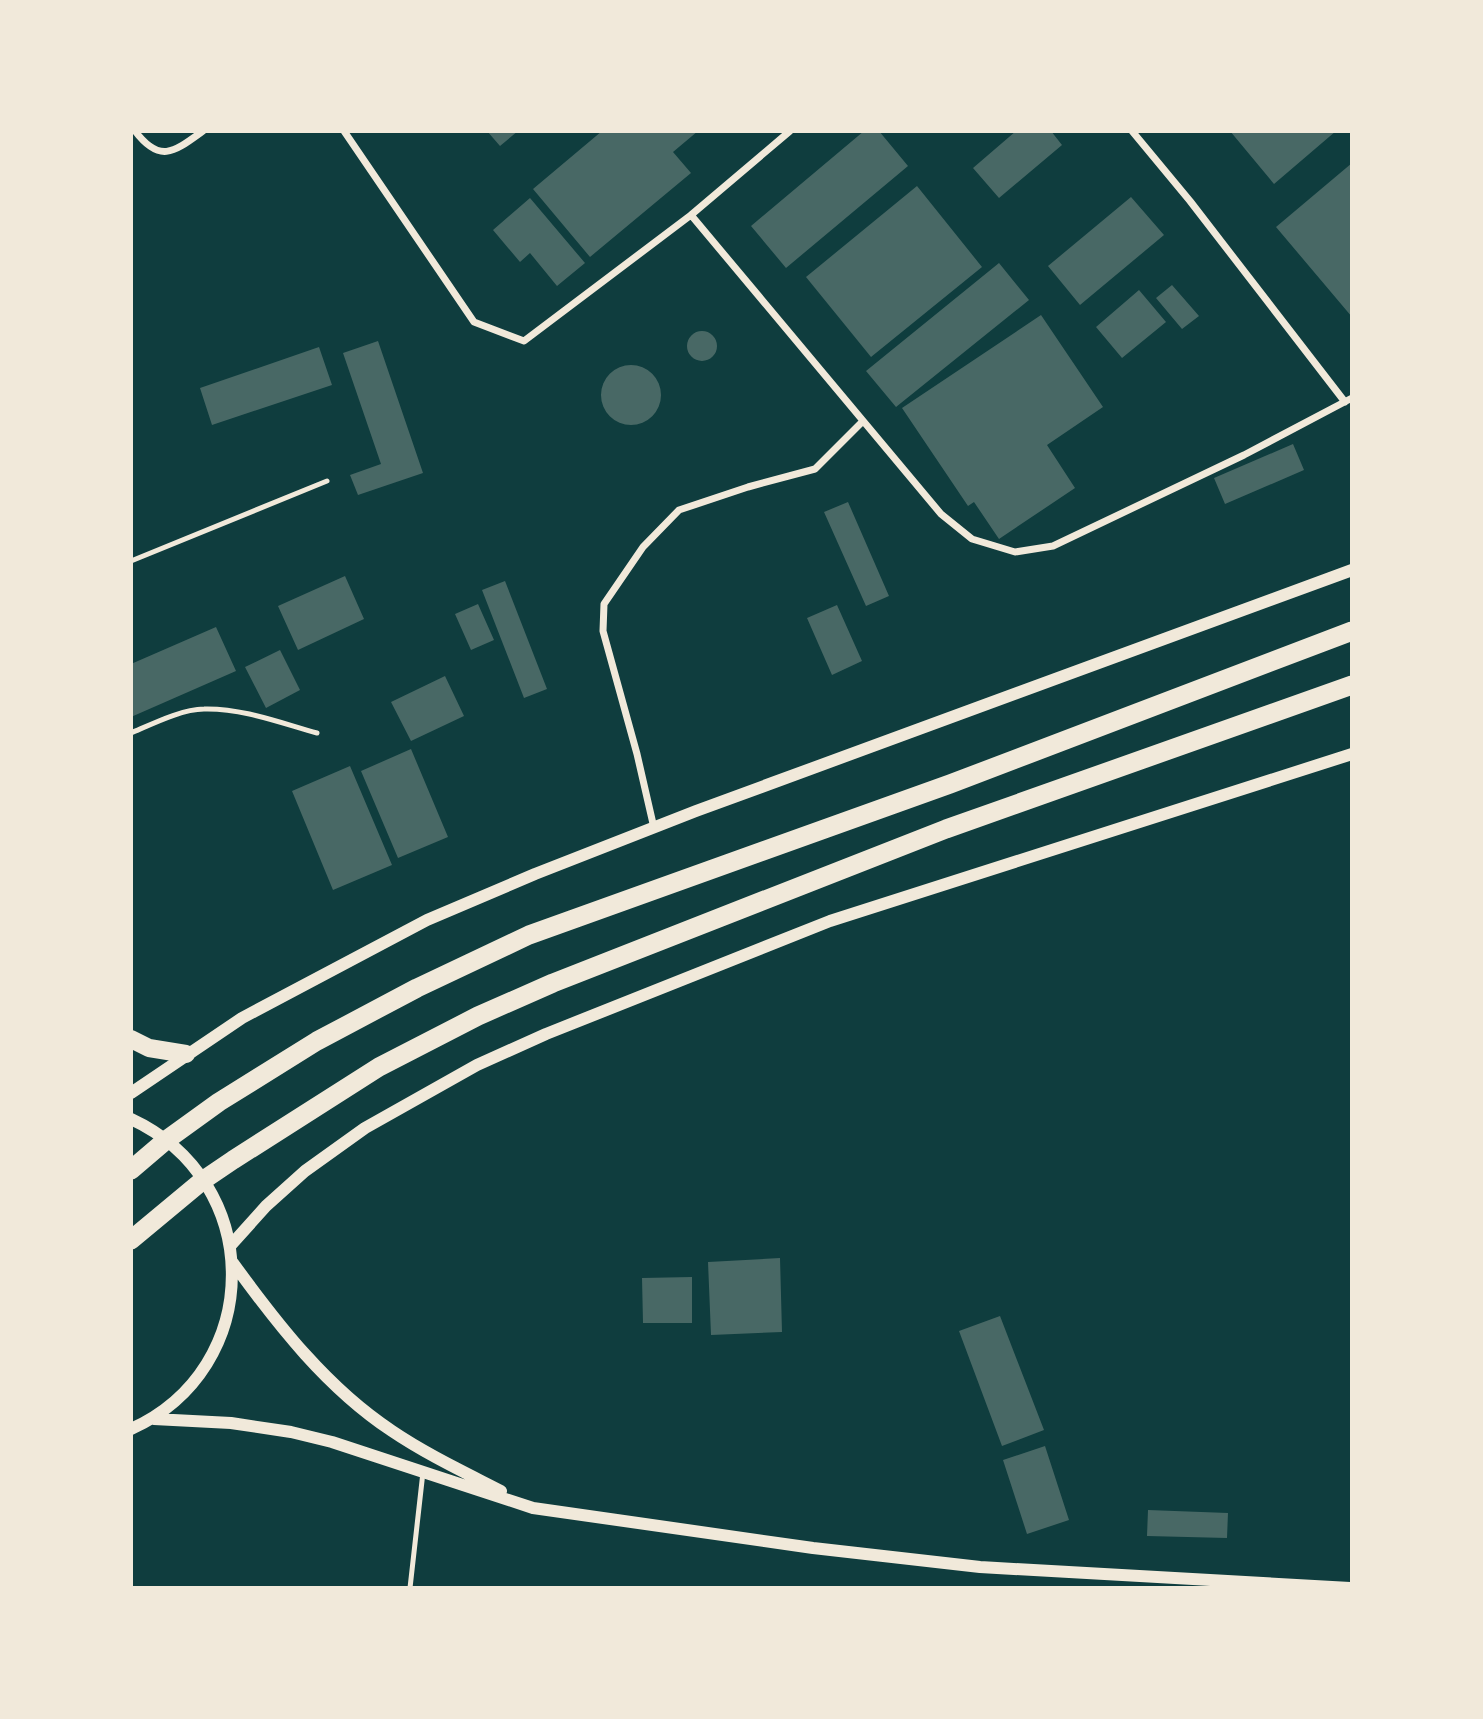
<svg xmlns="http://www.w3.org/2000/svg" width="1483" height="1719" viewBox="0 0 1483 1719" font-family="'IBM Plex Serif',serif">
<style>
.building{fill:#486865}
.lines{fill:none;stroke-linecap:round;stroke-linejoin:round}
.service{stroke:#f1e9da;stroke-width:5}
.minor{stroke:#f1e9da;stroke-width:7}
.tertiary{stroke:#f1e9da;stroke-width:12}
.primary{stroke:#f1e9da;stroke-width:18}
.trunk{stroke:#f1e9da;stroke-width:19}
</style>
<rect width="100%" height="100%" fill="#0f3d3e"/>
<path class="building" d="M487,131H518L500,146Z
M602,131H698L673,152L691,173L590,257L533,189Z
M864,131H879L908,166L786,268L751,226Z
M1016,131H1051L1062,145L999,198L973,168Z
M1230,131H1336L1274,184Z
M1352,163V317L1276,227Z
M917,186L982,267L871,357L806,277Z
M1131,197L1164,235L1080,305L1048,266Z
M530,198L585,263L557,286L530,253L520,262L493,230Z
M999,263L1029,300L896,407L866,371Z
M1172,285L1199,316L1182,329L1156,298Z
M1139,290L1166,322L1122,358L1096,327Z
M1041,315L1103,407L1047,445L1075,488L999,539L974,502L968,506L902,408Z
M687 346a15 15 0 1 1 30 0a15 15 0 1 1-30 0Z
M378,341L423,473L358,495L350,475L381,464L343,353Z
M319,347L332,385L212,425L200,388Z
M601 395a30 30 0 1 1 60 0a30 30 0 1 1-60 0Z
M1293,444L1304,470L1225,504L1214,478Z
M848,502L889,596L866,606L824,512Z
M345,576L364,619L298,650L278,606Z
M505,581L547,689L524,698L482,590Z
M478,604L494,640L471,650L455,614Z
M837,605L862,661L832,675L807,618Z
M216,627L236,671L131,717V664Z
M280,650L300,690L266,708L245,667Z
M445,676L464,716L411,741L391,702Z
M411,749L448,837L398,858L361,771Z
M350,766L392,865L333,890L292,791Z
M780,1258L782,1332L711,1335L708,1262Z
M692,1277V1323H643L642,1278Z
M1000,1316L1044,1430L1002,1446L959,1331Z
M1045,1446L1069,1520L1027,1534L1003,1460Z
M1148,1510L1228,1513L1227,1538L1147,1536Z"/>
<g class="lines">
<path class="service" d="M131,561L327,481
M131,733C152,724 182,709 204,709C242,708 281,723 317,733
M410,1588L423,1472"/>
<path class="minor" d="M135,131C160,164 174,152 203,131
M344,131L474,322L524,341L691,215
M790,131L691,215L941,514L972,539L1015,552L1053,546L1244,455L1352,398
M1132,131L1190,201L1345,402
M654,828L637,754L603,631L604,604L643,547L679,510L748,487L815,469L863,421"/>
<path class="tertiary" d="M131,1093L242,1018L427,920L535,874L696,811L1352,570
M131,1119C265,1181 266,1368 131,1429
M231,1245L266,1206L305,1171L365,1128L477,1065L546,1034L830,921L1352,754
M233,1263C278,1325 327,1388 392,1431C426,1454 464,1472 501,1491
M154,1419L231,1423L291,1432L332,1442L533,1508L813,1548L980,1567L1350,1588"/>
<path class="primary" d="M131,1039L149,1048L186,1054"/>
<path class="trunk" d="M131,1170L165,1141L219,1102L317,1041L417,988L529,935L950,784L1352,631
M131,1240L202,1181L233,1160L379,1067L478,1016L553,983L946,829L1352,685"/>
</g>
<rect width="1483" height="1719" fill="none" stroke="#f1e9da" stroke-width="266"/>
</svg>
